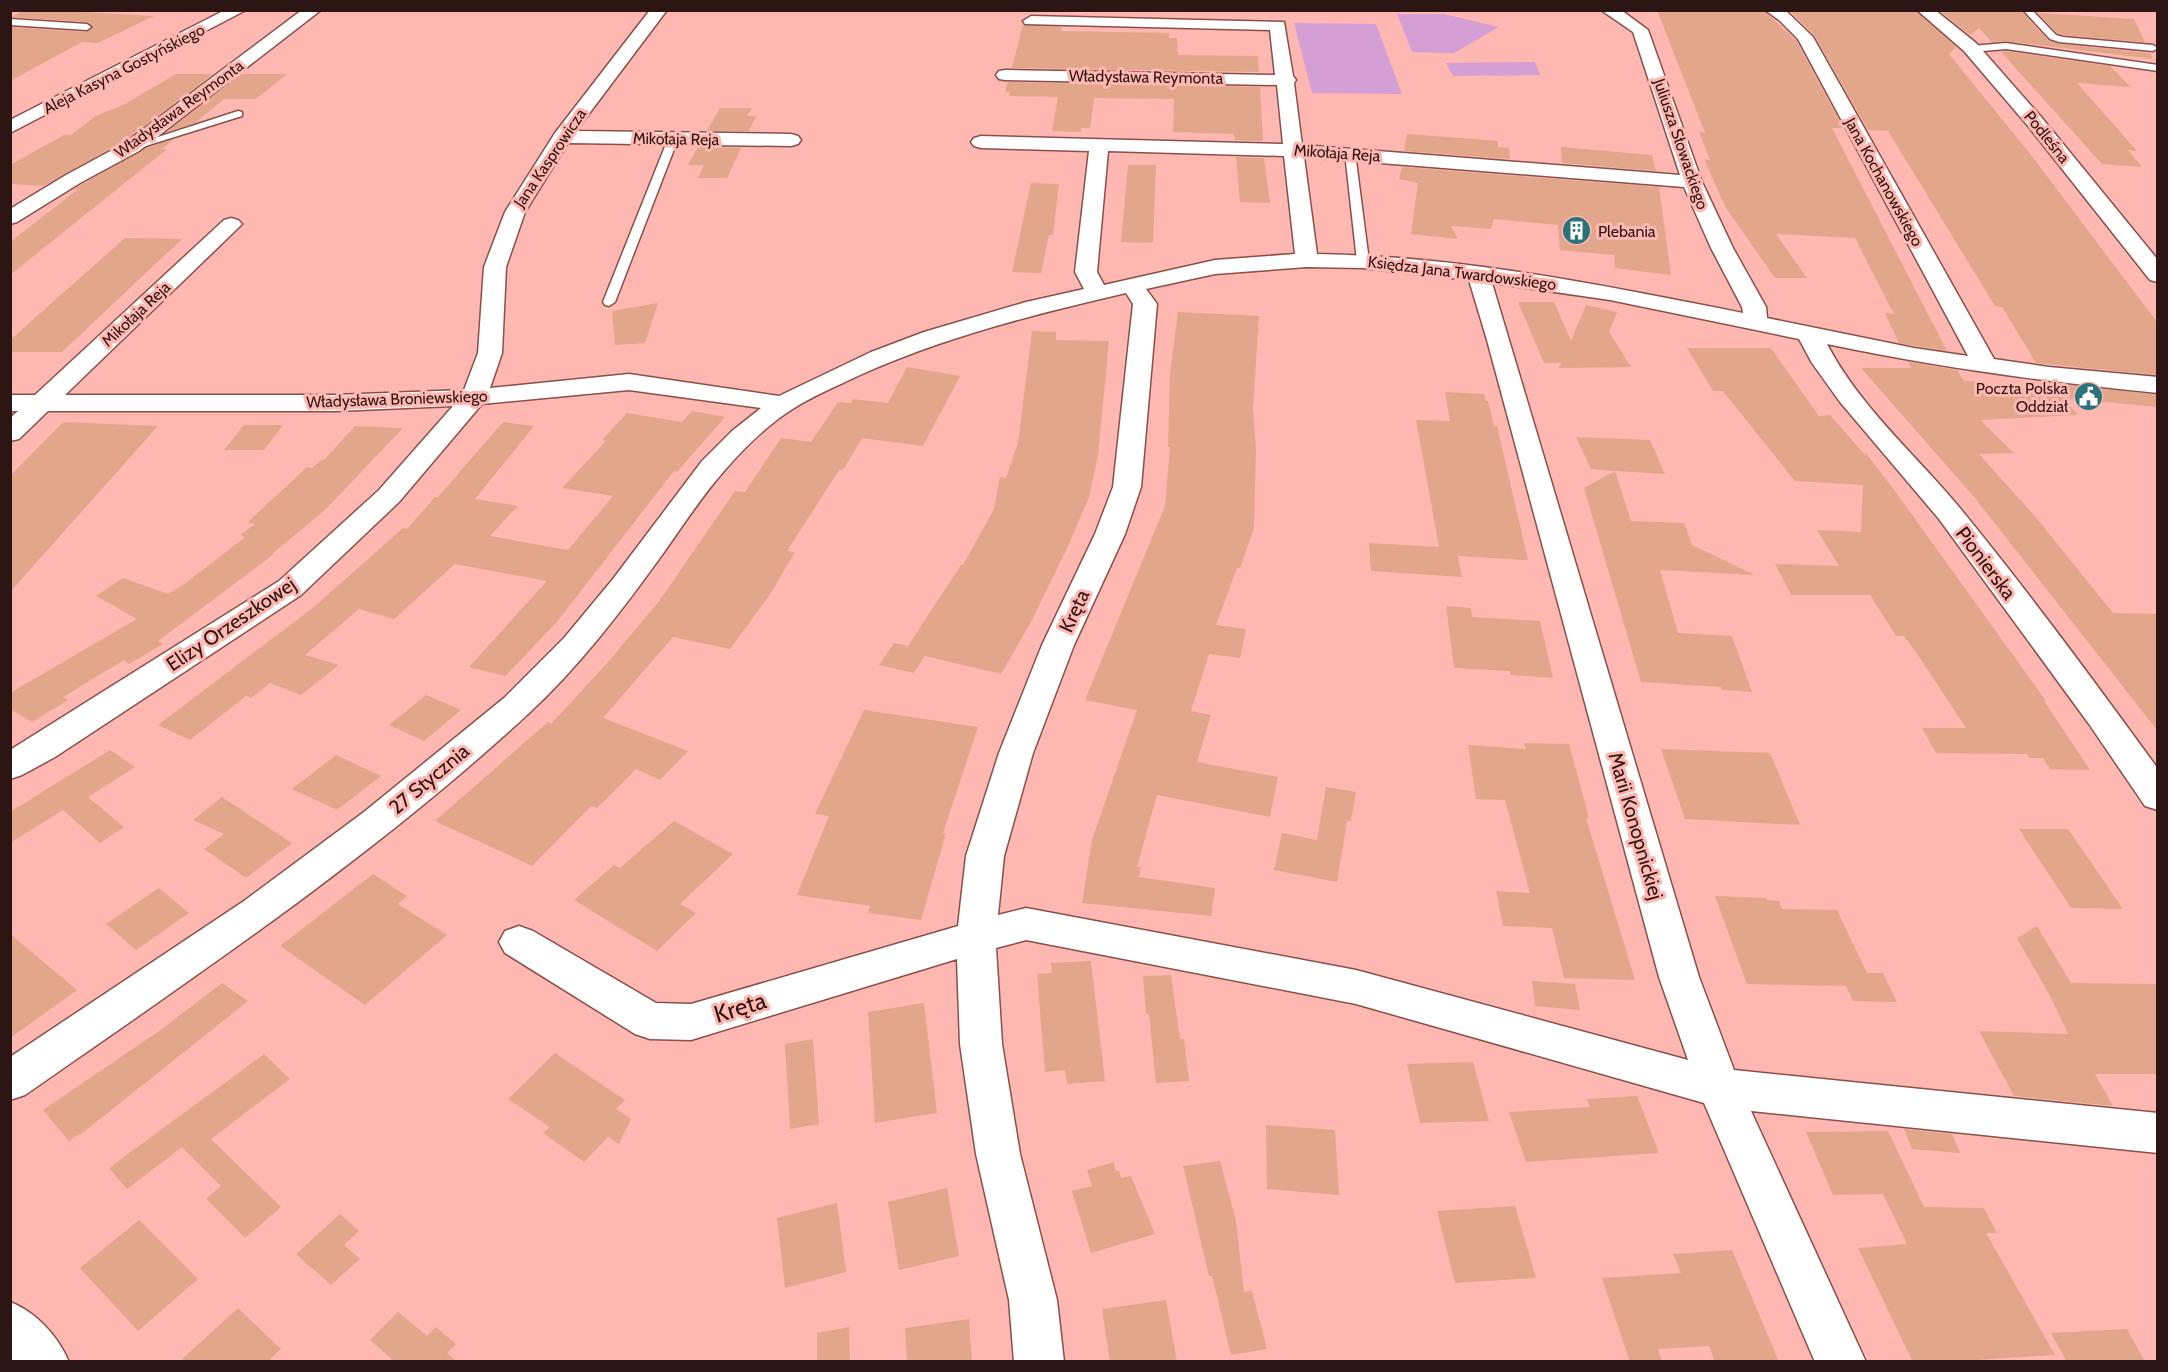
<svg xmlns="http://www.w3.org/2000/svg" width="2168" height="1372" viewBox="0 0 2168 1372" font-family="Cabin,sans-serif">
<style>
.green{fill:#d39fd4}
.building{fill:#e2a68a}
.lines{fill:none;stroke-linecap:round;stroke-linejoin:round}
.service-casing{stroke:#8b4f4a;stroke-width:3}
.minor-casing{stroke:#8b4f4a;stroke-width:3}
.tertiary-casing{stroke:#8b4f4a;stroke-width:3}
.service{fill:#fff;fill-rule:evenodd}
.minor{fill:#fff;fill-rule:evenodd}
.tertiary{fill:#fff;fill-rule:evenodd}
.labels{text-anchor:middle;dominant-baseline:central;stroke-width:6;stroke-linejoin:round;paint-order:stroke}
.far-street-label{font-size:16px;fill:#2d1513;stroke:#feb8b1}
.far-poi-label{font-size:16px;fill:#2d1513;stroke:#feb8b1;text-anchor:start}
.street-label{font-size:20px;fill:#2d1513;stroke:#feb8b1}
.near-street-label{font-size:24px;fill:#2d1513;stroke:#feb8b1}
</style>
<rect width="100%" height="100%" fill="#feb8b1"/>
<path class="green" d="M1397,14H1444L1499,27L1454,53L1412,52Z
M1294,23L1376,24L1402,94L1312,93Z
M1535,62L1540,75L1453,76L1446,63Z"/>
<path class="building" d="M25,10H46L154,16L98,43L82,42L10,81V27L87,32L93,27L87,22L11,17Z
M1657,10H1763L1796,40L1843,128H1832L1947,351L1899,343L1885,313L1894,314L1855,238L1776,234L1807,278H1775L1726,208L1704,159L1710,160L1699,132L1705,133Z
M1789,10H1915L1956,47L1949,54L2031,155L2157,322V375L2036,363L2002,307L1995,306L1888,131L1868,130L1815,36Z
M1939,10H2017L2022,12L2049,41L2059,44L2150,53L2153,59L2006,41L1992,42L1979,28L1970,35Z
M2038,13L2134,19L2145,42L2063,35L2057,33Z
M1023,24L1062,27L1061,31L1169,33V38H1177L1178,55L1258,56L1259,72L1012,68Z
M2006,51L2110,66L2131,87L2077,83L2137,151L2128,150L2142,167L2102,164L2001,52Z
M176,74H213L124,141L43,186L10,184V165L64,135H71L96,116L123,105Z
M242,74H287L256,99H224L195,123L168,131Z
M1008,82L1260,87L1263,141L1235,140L1234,134L1173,132L1174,99L1094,98L1090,128H1081V132L1052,131L1058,97L1009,96L1010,92H1005Z
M720,108H752L747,116H756L749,131H707Z
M1407,134L1498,141V147L1509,148L1510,159L1404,151Z
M174,139L162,149H167L10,275V242L77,190L74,189L146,148Z
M698,147L741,148L727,178H698L704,165H688Z
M1561,147L1652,155L1656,171L1562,163Z
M1236,157L1264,158L1270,203L1240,202Z
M1128,165H1156L1153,243L1121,242Z
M1402,167L1659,187L1671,275L1615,268L1614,255L1560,250L1558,225L1494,219L1491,229L1451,226L1458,239L1411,234L1418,183L1399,179Z
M1031,183L1059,184L1053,235H1049L1041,273L1012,272Z
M125,238L182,239L62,352H10V340Z
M1518,302H1554L1571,341L1586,305L1617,312L1609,332L1631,367L1559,368L1561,363H1544Z
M658,303L645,343L615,345L612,311Z
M1178,312L1259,316L1253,408L1256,449L1254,528L1240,568H1237L1216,625L1246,629L1240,658L1209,654L1191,711L1211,715L1197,762L1278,777L1270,817L1157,795L1137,867H1141L1139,877L1215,888L1211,916L1082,903L1092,840L1137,710L1085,700L1165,506L1170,447H1168L1170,374Z
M1032,331L1056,332V340L1109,341L1098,455L1089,497L1068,546L1032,620L1001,674L925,656L914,673L879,665L894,643L908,646L961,565H963L994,509L1000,477L1006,478L1018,443Z
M1687,348H1771L1819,416L1830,415L1865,455V452L1892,487L2046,701H2044L2090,770L2050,769L2043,758H2029L2027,754L1936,753L1922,728H1966L1918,655L1904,636H1896L1870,595H1791L1775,564L1839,566L1817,530L1861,532L1863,485L1795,481L1723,391H1713Z
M1908,362L1957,370L1964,381H1976L1980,386L2056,389L2078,415L1980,420L2014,453L1979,454L2033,514L2113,613L2157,614V730L1975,498L1861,368H1911Z
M907,367L960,376L923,446L862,438L843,470H839L787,551L795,552L769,596L730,649L673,637L603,718L688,751L660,780L636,769L597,808L591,806L532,866L435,821L548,722L551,724L609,661L660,600L735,491L745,492L781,438L811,442L838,402L851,403L853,399L888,403Z
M2051,383L2157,395V407L2064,398Z
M1445,392L1484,394L1486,401H1488L1494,426H1497L1528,560L1458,556L1462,577L1371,571L1369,543L1439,547L1416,420L1450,421Z
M692,411L725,417L677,472L674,471L556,623L505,676L469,667L547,581L455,564L394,619L359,609L305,655L339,665L301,695L270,683L251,698L246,696L190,740L158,725L314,607L403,528L407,529L435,497H438L503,422L534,426L475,499L518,506L490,536L568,550L613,496L562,488L606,441L602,440L627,413L682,422Z
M63,422L158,426L10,592V476Z
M244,425H283L264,450H224Z
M355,426L403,428L325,510L272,554H274L158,641L163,644L129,664L124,660L63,697L68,700L32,722L10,709V693L137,619L96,596L123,578L168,594L186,583L245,537L240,535L255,524L247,523L307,467L312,468L321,460H324Z
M1576,437L1650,440L1665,474L1615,471L1631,521L1684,523L1692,545L1755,575L1660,570L1678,633L1732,636L1752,692L1722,690L1721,687L1641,682L1584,488L1615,471L1591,469Z
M1446,606L1471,608L1472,617L1540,621L1553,678L1510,675V671L1454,668Z
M426,695L461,710L424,741L389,725Z
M864,710L978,727L943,833H946L921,920L868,913L870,906L797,895L829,816L815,814Z
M1524,743L1569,744L1589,818H1586L1635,980L1564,978L1552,928L1503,926L1496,891L1530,893L1505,800L1476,799L1468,745L1526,749Z
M1661,749L1770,753L1800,825L1685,819Z
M110,750L135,767L88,797L124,827L100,843L63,810L10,843V812Z
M336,755L381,776L337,810L292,789Z
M1326,787L1356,792L1351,821H1347L1337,882L1274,870L1282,833L1317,840Z
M222,797L292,843L246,878L204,849L224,834L193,820Z
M674,821L733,854L680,904L696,913L657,951L574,900L614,865L620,868Z
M2019,829H2068L2123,909L2071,908Z
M373,874L407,896L398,904L447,935L365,1005L280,946Z
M159,888L189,913L136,950L106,924Z
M1715,896L1766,898L1767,900L1779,901L1782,909L1837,910L1867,973H1883L1897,1002L1853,1001L1846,986L1747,984Z
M2037,926L2071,983L2157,984V1074H2095L2113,1106L2014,1096L1979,1031L2068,1034L2050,996L2017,938Z
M10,934L77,990L10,1038Z
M1091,961L1105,1081L1067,1084L1065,1070L1045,1072L1037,974L1052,973L1051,963Z
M1171,975L1180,1039H1184L1189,1081L1156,1083L1149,1014H1146L1143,976Z
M1532,981L1575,984L1580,1010L1535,1006Z
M222,983L248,1001L80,1135L79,1134L69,1141L43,1110L162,1029Z
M924,1003L937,1113L875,1123L868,1012Z
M813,1039L819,1124L790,1129L785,1044Z
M555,1053L625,1100L616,1109L631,1119L619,1144L608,1137L584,1162L543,1133L550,1127L508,1099Z
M264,1054L290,1079L211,1139L281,1207L245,1238L206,1199L221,1186L182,1147L127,1189L109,1168Z
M1473,1062L1489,1121L1420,1123L1407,1064Z
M1637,1096L1659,1153L1526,1162L1509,1112L1590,1107L1587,1099Z
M1266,1125L1335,1130L1339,1195L1267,1189Z
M1904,1129L1952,1134L1960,1153L1912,1149Z
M1888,1131L1924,1207L1984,1208L1997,1233H1986L2055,1355L1975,1360L1976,1362H1913L1858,1248L1907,1244L1883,1194L1833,1195L1806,1132Z
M1220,1161L1236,1221L1244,1292L1252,1291L1267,1349L1231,1355L1212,1276H1209L1183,1166Z
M1114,1162L1115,1171H1119L1121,1178L1131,1176L1155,1234L1091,1253L1072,1191L1092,1186L1087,1170Z
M947,1188L959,1256L899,1270L888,1202Z
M837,1203L846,1272L785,1288L777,1218Z
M1515,1206L1536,1278L1455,1283L1437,1211Z
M340,1214L359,1231L344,1245L360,1259L331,1285L296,1254Z
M139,1220L198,1279L138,1331L80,1268Z
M1732,1250L1779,1362H1715L1709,1346L1658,1349L1662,1362H1630L1602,1278L1681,1273L1673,1254Z
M1166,1300L1177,1362H1110L1102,1309Z
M238,1308L281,1349L267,1362H179Z
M398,1312L427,1336L436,1327L456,1344L447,1353L457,1362H395L370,1340Z
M969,1319L972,1362H907L905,1328Z
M849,1327L850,1362H817V1333Z
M2127,1329L2145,1362H2067L2051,1333Z"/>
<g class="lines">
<defs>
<path id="service" d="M2023,10H2032L2056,35L2063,37L2153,45L2158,48L2153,51L2059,42L2050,39Z
M10,19L87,24L91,27L87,30L10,25Z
M2006,43L2158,65V71L2006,49L1971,52L1966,49L1971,46Z
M238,111L242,112V116L136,149L127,147Z
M673,136L678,139L615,302L609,306L605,305L603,302L668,139Z
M1350,150L1355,153L1369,261L1363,265L1357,261L1345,153Z"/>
<path id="minor" d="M302,10H321L139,151L80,183L17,222L10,224V209L66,175L125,143Z
M650,10H667L576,131L791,134L798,136L801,140L798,144L791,146L568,143L525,212L506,267L502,353L490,388L629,374L779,396L871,352L924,332L1026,302L1084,289L1075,272L1089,151L981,148L974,146L971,142L974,138L981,136L1283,144L1277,85L1005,80L999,79L996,75L999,71L1005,70L1275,75L1270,30L1025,24L1023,21L1031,16L1284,22L1293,76L1296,80L1294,83L1302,145L1680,175L1633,32L1601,10H1621L1648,30L1702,182L1733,248L1766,307L1767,318L1914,348L1968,356L1798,39L1779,20L1765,10H1785L1813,37L1994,359L2049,367L2158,377V393C2046,382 1936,367 1827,344C1859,406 1915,454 1959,507C2028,591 2094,681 2158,769V810L2145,806L2089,724L1939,519L1840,402L1812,363L1799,339L1610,300L1492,283L1699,977L1734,1070L2158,1113V1153L1751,1111L1866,1362H1815L1704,1103L1356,1004L1026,940L996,948L1002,1044L1020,1154L1057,1300L1064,1362H1014L1009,1300L976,1154L960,1044L957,959L691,1040L650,1039L635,1034L505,953L499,942L505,931L519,926L533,931L656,1003L691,1004L958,926L966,856L999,753L1042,645L1095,534L1113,487L1133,304L1126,293C1035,314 945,337 860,375C837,386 812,396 791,410C766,426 743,449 724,471C701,497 682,527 662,555C621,612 578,668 527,715C372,858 197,975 25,1095L10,1100V1057L244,901L364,812L504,698L564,638L613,579L702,461L732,431L761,408L629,390L482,404L399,502L301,595L55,757L22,775L10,779V750L279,581L379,490L453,406L336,411H48L19,439L10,441V418L18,411H10V395H35L224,220L231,218L238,220L242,224L238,228L65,395H336L464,390L478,353L484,267L505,212L555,133ZM1108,151L1284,156L1295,254L1215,260L1104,285L1097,272ZM1304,157L1684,187L1711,248L1742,307L1743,313C1603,285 1459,256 1317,254ZM1307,267L1363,268L1469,280L1487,340L1659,977L1688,1060L1356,970L1026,908L998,915L1004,856L1033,753L1074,645L1125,534L1141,487L1157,304L1146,289L1215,274Z
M1917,10H1935L1976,43L2042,118L2158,260V282L2150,280L2028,126L1964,51Z
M10,1302C36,1312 58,1336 69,1362H10Z"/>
<path id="tertiary" d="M225,10H246L10,133V120Z"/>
</defs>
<use href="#service" class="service-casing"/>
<use href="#minor" class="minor-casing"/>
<use href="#tertiary" class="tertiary-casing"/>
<use href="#service" class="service"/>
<use href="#minor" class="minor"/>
<use href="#tertiary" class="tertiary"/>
</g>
<defs>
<symbol id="building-disc" viewBox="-11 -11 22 22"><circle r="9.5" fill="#2a737b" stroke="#feb8b1"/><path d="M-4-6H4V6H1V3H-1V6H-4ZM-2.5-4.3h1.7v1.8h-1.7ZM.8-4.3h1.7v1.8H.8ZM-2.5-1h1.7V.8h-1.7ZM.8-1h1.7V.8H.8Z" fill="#fff"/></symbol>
<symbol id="civic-disc" viewBox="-11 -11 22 22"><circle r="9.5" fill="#2a737b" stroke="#feb8b1"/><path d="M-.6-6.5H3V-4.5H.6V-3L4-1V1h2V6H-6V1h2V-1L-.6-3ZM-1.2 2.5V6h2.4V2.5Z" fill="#fff"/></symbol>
</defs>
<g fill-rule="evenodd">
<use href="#building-disc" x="1560" y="214" width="33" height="33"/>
<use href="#civic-disc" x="2072" y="380" width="33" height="33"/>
</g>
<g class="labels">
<g class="far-street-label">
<text transform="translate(124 69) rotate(-27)">Aleja Kasyna Gostyńskiego</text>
<text transform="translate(1146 77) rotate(1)">Władysława Reymonta</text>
<text transform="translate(179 109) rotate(-36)">Władysława Reymonta</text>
<text transform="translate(2047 137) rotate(51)">Podleśna</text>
<text transform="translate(676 139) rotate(1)">Mikołaja Reja</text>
<text transform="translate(1681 144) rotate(71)">Juliusza Słowackiego</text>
<text transform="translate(1337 153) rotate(4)">Mikołaja Reja</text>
<text transform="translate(550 158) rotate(-56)">Jana Kasprowicza</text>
<text transform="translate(1884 182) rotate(61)">Jana Kochanowskiego</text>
<text transform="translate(1462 273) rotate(7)">Księdza Jana Twardowskiego</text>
<text transform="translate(136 314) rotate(-43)">Mikołaja Reja</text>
<text transform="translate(397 399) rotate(-2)">Władysława Broniewskiego</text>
</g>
<g class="far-poi-label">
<text x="1598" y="231">Plebania</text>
<text x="2068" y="388" text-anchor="end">Poczta Polska<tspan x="2068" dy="18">Oddział</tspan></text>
</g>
<g class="street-label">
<text transform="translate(1986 563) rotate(53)">Pionierska</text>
<text transform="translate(1074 611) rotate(-65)">Kręta</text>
<text transform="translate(231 624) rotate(-34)">Elizy Orzeszkowej</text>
<text transform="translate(429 779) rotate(-40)">27 Stycznia</text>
<text transform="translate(1636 826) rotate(74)">Marii Konopnickiej</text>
</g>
<g class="near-street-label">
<text transform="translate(740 1007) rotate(-17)">Kręta</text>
</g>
</g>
<rect width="2168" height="1372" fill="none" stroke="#2d1513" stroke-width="24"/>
</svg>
